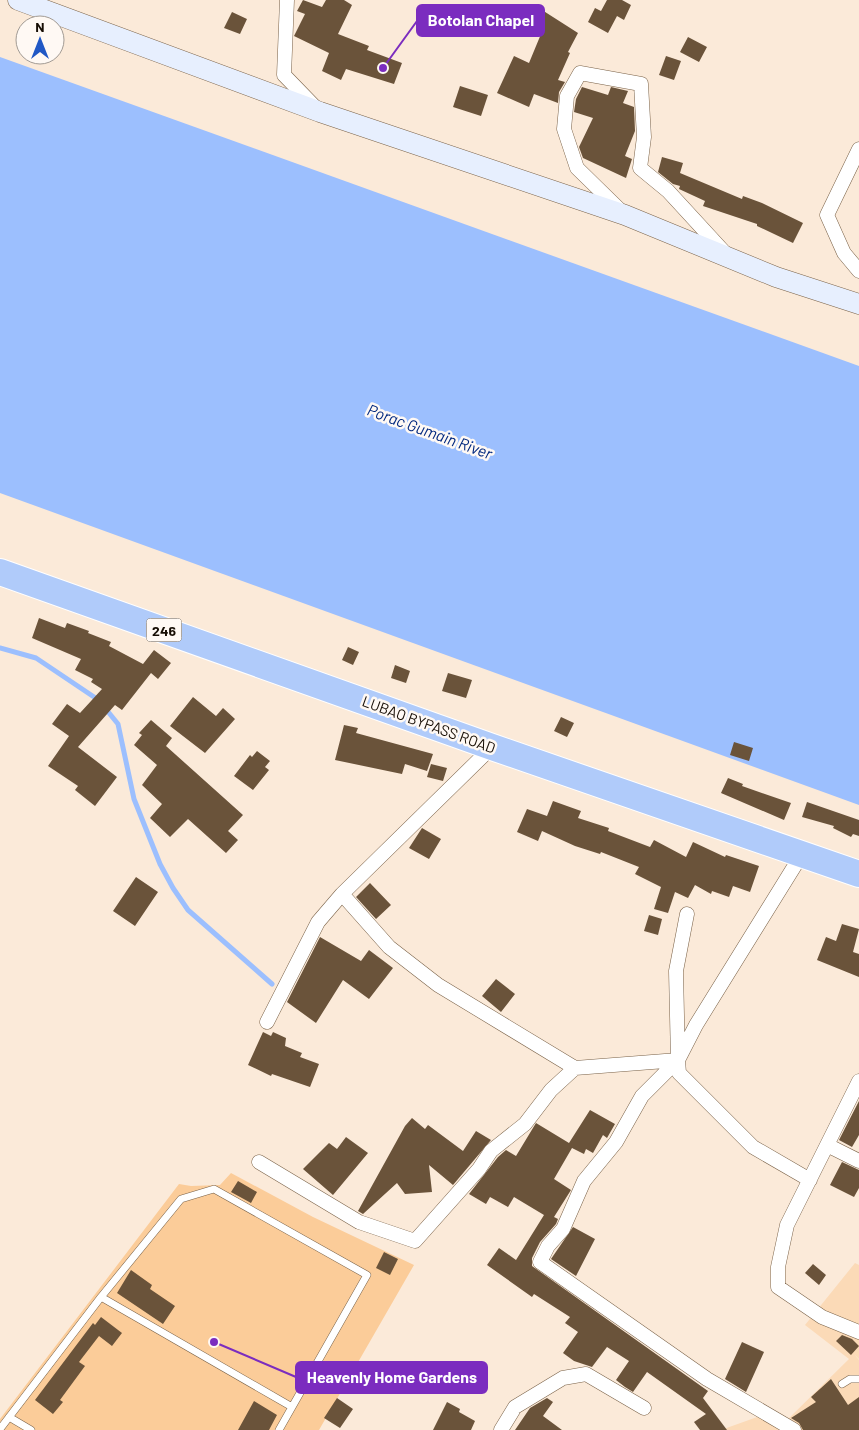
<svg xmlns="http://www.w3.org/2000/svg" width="859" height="1430" viewBox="0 0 859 1430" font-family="Barlow,sans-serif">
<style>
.built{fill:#fbdab7}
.green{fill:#fbcc99}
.water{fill:#9cbffe}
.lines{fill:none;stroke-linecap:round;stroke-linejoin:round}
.stream{stroke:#9cbffe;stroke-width:5}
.building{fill:#6a533a}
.lane-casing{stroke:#7a6248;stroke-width:8}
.street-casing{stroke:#7a6248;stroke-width:15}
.secondary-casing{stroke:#7a6248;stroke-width:21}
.highway-casing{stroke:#fff;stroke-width:28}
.lane{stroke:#fff;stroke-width:7}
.street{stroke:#fff;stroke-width:14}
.secondary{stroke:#e7effe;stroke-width:20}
.highway{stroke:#b0cbfa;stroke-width:26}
.labels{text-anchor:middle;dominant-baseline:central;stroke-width:5;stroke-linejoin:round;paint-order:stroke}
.shield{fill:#fff9f4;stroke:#5c544c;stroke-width:1}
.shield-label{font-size:14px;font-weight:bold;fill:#160d04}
.street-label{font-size:15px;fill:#160d04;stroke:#fff9f4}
.water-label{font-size:16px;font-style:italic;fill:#00277e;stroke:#fff9f4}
.leader{fill:none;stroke:#7b2cbf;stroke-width:2}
.callout-dot{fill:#7b2cbf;stroke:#fff9f4;stroke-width:2}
.callout{fill:#7b2cbf;stroke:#7b2cbf;stroke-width:2}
.callout-label{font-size:16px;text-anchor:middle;font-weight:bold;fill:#fff}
</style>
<rect width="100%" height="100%" fill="#fbead9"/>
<path class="built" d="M855,1263L859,1265V1359L854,1354L859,1360V1430H721L760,1416L783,1424L849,1359L805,1325Z"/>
<path class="green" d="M231,1173L313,1217L414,1265L319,1430H0V1419L179,1184L191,1186L220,1185Z"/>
<path class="water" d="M0,57L859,366V805L0,493Z"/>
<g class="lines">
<path class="stream" d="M0,648L36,658L100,701
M105,708L118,724L134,799L160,864L173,888L188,910L272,984"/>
</g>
<path class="building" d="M303,0L322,7L326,0H344L352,5L338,34L369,46L367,50L402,63L394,84L346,69L341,80L322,71L329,53L294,36L305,14L297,11Z
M607,0H622L631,5L624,20L617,16L608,33L588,22L595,8L601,11Z
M542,10L578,33L568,52L570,53L558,80L565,82L559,92L558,103L534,94L529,107L497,93L514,56L529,63L541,34L531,28Z
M232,12L247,19L240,34L224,28Z
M688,37L707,47L699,62L680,52Z
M666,56L681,61L674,80L659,75Z
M460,86L488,95L481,116L453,107Z
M582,87L608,95L611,87L628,91L623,103L634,107L635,131L625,156L632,159L626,178L583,158L579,147L593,118L574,112L576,99Z
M662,157L683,163L680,173L742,199L743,196L762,203L803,223L793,243L757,226V224L703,206L705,201L679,189L680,186L673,184L658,172Z
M39,618L65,628L67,623L89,631L88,633L111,642L109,646L143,664L154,650L171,663L158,679L151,673L122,710L115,705L78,747L117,777L95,806L75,790L78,786L48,766L69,736L52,724L67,704L80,713L102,689L91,682L93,679L75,670L81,659L32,638Z
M348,647L359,652L353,665L342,660Z
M395,665L410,671L406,683L391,678Z
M448,673L472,680L466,698L442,691Z
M193,697L216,716L223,708L235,719L205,753L170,726Z
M561,717L574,723L567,737L554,731Z
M151,720L172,738L166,746L243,815L228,831L238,840L226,853L188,819L170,837L150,818L162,804L142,785L157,765L134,745L142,735L139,733Z
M344,725L358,728L356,733L433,754L427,771L405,764L402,774L335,760Z
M734,742L753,748L749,761L730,755Z
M257,751L270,761L265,767L269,770L253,790L234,776L250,755L252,757Z
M431,764L447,768L443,781L427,777Z
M728,778L743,784L742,786L791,803L784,820L721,793Z
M553,801L581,811L578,818L609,828L608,831L650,847L654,840L686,857L693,842L725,857L726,855L759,866L750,892L733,886L729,897L712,891L711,894L695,885L688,898L675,892L668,913L654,909L661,887L635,874L639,867L601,852L600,854L575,846L542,831L538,841L517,832L527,809L547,816Z
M807,802L859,820V836L853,834L851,837L833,828L834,826L802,817Z
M422,828L441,839L429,859L409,848Z
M136,877L158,892L135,926L113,911Z
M370,883L391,905L376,919L356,897Z
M649,915L662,919L658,935L644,931Z
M842,924L859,929L853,952L859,954V977L817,960L826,937L836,941Z
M320,937L361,961L369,950L393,968L369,999L343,980L316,1023L287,1002Z
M496,979L515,994L501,1012L482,996Z
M263,1032L271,1036L273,1032L286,1038L285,1046L302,1053L300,1057L319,1064L310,1087L272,1074L271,1076L248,1065Z
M859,1101V1135L852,1147L839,1140Z
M590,1110L615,1124L607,1138L603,1135L593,1153L586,1149L584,1154L572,1148L554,1179L571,1190L554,1217L558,1219L556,1224L540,1242L532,1258V1266L708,1391L703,1398L727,1430H700L694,1422L706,1414L647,1372L633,1392L625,1387L616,1380L629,1361L607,1347L592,1367L574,1361L563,1353L578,1332L565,1323L570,1317L534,1294L532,1297L487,1265L499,1248L516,1260L544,1215L514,1197L508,1207L490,1197L486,1204L469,1194L498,1157L506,1150L516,1156L536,1123L569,1143Z
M412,1118L425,1129L428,1125L463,1151L476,1131L491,1140L453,1185L429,1165L432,1192L405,1194L397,1183L363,1214L358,1211L405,1126Z
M346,1137L368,1153L333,1195L303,1169L329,1143L337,1149Z
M842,1162L859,1170V1188L854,1197L830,1185Z
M238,1181L257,1192L251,1203L231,1192Z
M573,1227L595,1239L576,1276L551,1259Z
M384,1252L398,1259L390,1275L376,1268Z
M813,1264L826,1275L819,1285L805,1273Z
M131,1270L152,1285L150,1289L175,1306L163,1324L117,1293Z
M101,1317L122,1333L112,1346L99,1336L79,1362L85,1366L60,1400L63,1402L53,1414L35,1400L93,1323L95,1325Z
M842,1335L852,1339L859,1346L851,1355L836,1341Z
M742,1342L764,1352L746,1392L725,1379Z
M831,1379L848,1405L859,1397V1430H803L799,1423L791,1418L816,1402L811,1397Z
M337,1398L353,1409L340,1428L324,1418Z
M547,1398L553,1402L543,1416L562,1430H515L530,1408Z
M254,1401L277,1415L269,1430H238Z
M447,1402L460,1409L459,1412L475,1421L471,1430H433Z"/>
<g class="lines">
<defs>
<path id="lane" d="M101,1297L292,1407
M842,1384L850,1379H859
M9,1417L31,1430
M0,1429L101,1297L181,1199L214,1189L367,1275L279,1430"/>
<path id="street" d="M287,0L284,75L316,108
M859,149L827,215L844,253L859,271
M621,211L577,168L564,129L567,96L580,73L641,84L644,137L640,168L668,191L725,253
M802,854L696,1025L678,1060L679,1073L753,1147L810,1180
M342,894L389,947L438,985L575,1068L678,1060
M687,914L676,971L678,1060L642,1096L616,1142L584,1181L563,1229L548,1246L540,1262L707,1379L794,1430
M267,1022L318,922L342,894L492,747
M859,1081L787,1225L778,1267V1287L822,1317L859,1332
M827,1145L859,1161
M259,1162L359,1222L415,1241L479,1169L491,1151L525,1124L551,1090L575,1068
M501,1430L515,1407L563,1378L586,1374L644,1408"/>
<path id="secondary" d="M18,0L320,112L625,215L776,277L859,304"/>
<path id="highway" d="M0,572L492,747L859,874"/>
</defs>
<use href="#lane" class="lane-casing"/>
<use href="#street" class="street-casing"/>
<use href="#secondary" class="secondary-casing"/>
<use href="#highway" class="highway-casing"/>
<use href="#lane" class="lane"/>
<use href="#street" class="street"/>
<use href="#secondary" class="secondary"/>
<use href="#highway" class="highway"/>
</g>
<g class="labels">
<rect class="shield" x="146.5" y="618.5" width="35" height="23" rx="4"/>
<g class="shield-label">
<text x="164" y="630">246</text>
</g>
<g class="street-label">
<text transform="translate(429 724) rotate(20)">LUBAO BYPASS ROAD</text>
</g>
<g class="water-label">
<text transform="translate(430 431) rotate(20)">Porac Gumain River</text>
</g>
</g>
<path class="leader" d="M383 68L417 21M214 1342L296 1377"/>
<g class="callout-dot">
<circle cx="383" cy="68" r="5"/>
<circle cx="214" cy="1342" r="5"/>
</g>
<g class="callout">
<rect x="417" y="5" width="127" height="31" rx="5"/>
<rect x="296" y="1362" width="191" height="31" rx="5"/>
</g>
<g class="callout-label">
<text x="481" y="26">Botolan Chapel</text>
<text x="392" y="1383">Heavenly Home Gardens</text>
</g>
<g transform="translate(40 40)"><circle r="24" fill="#fff9f4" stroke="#a29b94"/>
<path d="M0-4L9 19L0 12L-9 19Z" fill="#2158c5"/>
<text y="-8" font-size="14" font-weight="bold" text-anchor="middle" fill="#160d04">N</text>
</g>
</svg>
